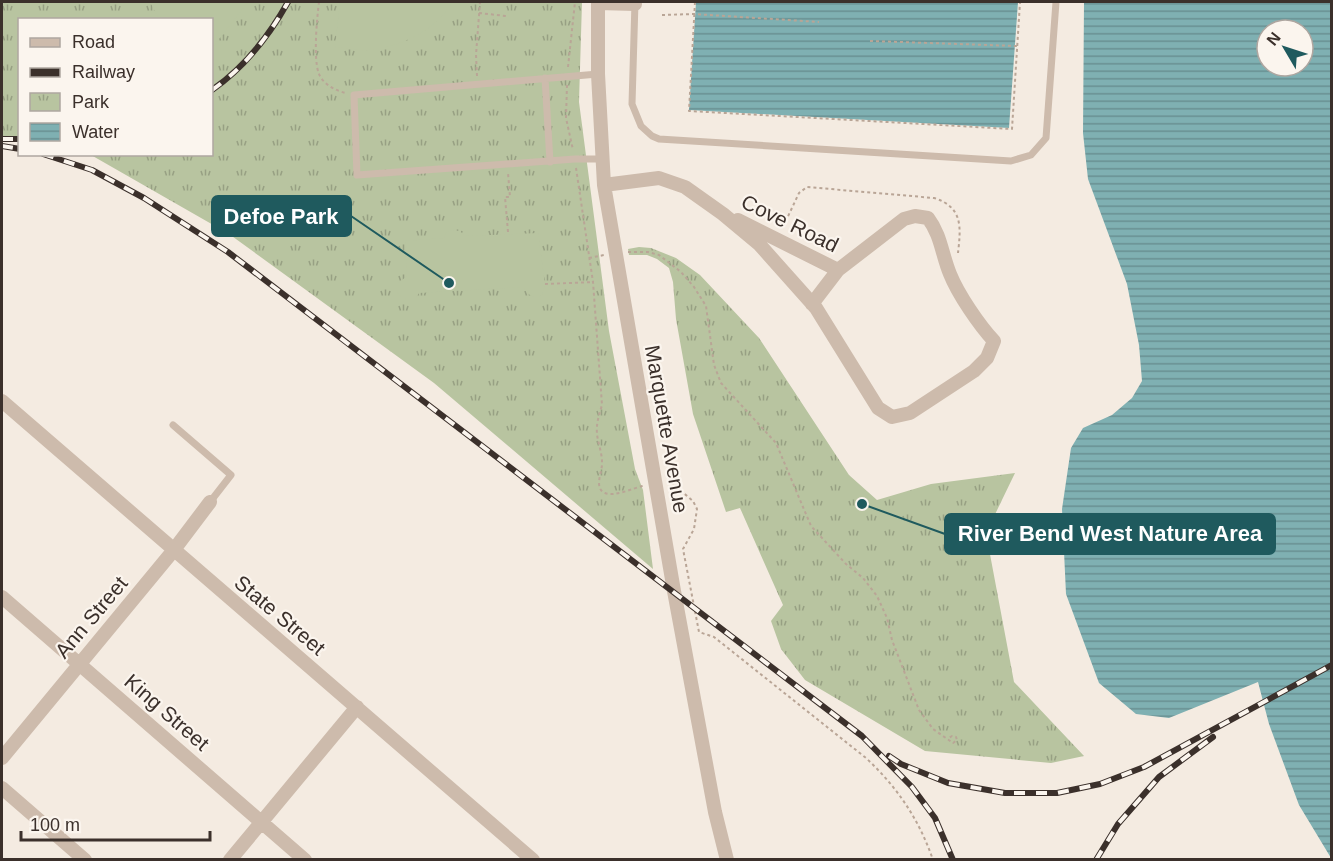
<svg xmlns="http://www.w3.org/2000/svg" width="1333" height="861" viewBox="0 0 1333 861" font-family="Arial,sans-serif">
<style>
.park{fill:url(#park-tufts)}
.pitch{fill:#b8c4a0}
.water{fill:url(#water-rules);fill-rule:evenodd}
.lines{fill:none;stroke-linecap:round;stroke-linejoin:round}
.path{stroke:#b9a596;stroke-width:2;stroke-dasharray:3 3;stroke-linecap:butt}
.service{stroke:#cdbbac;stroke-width:7}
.minor{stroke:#cdbbac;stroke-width:14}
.rail-casing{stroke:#3b302b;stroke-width:6}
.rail{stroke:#fbf5ee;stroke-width:4;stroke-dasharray:11;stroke-linecap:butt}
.labels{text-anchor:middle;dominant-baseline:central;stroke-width:4.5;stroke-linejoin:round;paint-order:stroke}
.street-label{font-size:21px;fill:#3b302b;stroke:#fbf5ee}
.leader{fill:none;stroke:#1f5a5e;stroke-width:2}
.callout-dot{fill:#1f5a5e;stroke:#fbf5ee;stroke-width:2}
.callout{fill:#1f5a5e;stroke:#1f5a5e;stroke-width:2}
.callout-label{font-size:22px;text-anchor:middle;font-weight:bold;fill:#fff}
</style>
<defs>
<pattern id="park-tufts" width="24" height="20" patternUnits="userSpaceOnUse" patternTransform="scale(1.5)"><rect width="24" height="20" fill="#b8c4a0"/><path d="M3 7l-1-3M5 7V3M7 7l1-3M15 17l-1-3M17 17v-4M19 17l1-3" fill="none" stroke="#97a083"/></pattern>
<pattern id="water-rules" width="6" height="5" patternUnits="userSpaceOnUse" patternTransform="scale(1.5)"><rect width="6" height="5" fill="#7fb0b2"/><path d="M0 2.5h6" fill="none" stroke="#699091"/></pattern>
</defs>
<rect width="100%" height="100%" fill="#f4ebe1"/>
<path class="park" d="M2,2H582L579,102L609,331L635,469L643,490L653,569L434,383L229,234L91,155L212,154V20H20L19,138L2,136Z
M639,247L651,248L676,258L700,275L759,338L849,475L877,500L931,484L1015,473L986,533L1014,682L1084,756L1051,763L925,751L805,680L781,649L771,621L783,605L740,508L726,512L693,414L676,319L673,282L669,268L657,259L647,255H629L628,249Z"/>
<path class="pitch" d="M150,2H248L212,48V20L159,19Z
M340,2H452C436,31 400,47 368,50C357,51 345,48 335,47Z
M452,230L460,231L465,236L538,233L545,284L542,295C533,300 527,294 523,287L419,293L416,298L408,300L401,297L397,292V284L407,276L405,241L444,238L446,233Z"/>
<path class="water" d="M696,2H1018L1009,128L689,110Z
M1084,2H1331V858L1299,805L1269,724L1258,682L1169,718L1136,714L1099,683L1066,594L1062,509L1071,448L1083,428L1112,415L1132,398L1142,381L1139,345L1127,284L1088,179L1083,133ZM1267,30H1303V66H1267Z"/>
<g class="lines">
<path class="path" d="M319,2C317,18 313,59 319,74C323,84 336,91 346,93
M695,2L689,111L1012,129L1020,2
M479,13L506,16
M662,15L694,14L819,22
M870,41L1017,46
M568,67L575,2
M477,76L476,55L480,2
M567,85L566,118L573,150
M576,168L593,282L602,405C599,415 596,424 597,434C598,443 602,453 602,462C603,471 593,488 605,493C615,497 633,488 643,486
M783,227L799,193L807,187L934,198C963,207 961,227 958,253
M508,232L505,197H510L508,173
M628,252H648L659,255L681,272L694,287L706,306L714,365L721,383L776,443L811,526L846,564L863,578L877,596L887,618L892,640L919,710L933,729L953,743L957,740L956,737L952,736L949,738
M589,258L604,255
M545,284L593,282
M669,479L671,478L674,485L693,501L697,509L694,529L683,549L699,632L714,637L866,758C897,787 919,819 933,860"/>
<path class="service" d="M635,2L632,104L641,126L652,136L659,139L1011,161L1031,155L1046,138L1056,2
M598,74L354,95L357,175L575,159H601
M545,78L550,162
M173,425L231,475L210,502"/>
<path class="minor" d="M598,2V74L604,185L674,591L715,812L727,860
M598,3L635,4
M604,185L659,178L685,187L723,214L759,244L816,308L878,408L892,417L910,413L974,371L987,358L994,341C979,325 958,294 950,274C942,255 941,235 928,218L915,216L904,219L838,270L812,304
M738,220L838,270
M2,401L533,860
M2,597L305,860
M2,758L173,551L210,502
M2,788L85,860
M230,860L357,707"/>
<defs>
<path id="rail" d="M212,90C245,67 269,36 288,2
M2,139H20
M2,146L20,149
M43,154L92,170L144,198L228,252L862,736L912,787L935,818L953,860
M889,756L901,764L948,783L1005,793H1057L1100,784L1144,767L1332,665
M1096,860L1118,824L1159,777L1213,737"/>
</defs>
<use href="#rail" class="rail-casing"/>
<use href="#rail" class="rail"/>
</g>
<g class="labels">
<g class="street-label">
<text transform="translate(790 223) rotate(26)">Cove Road</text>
<text transform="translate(667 429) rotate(80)">Marquette Avenue</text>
<text transform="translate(280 615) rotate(40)">State Street</text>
<text transform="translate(91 617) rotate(-50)">Ann Street</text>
<text transform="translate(167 712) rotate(41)">King Street</text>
</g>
</g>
<path class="leader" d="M449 283L351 216M862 504L945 534"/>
<g class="callout-dot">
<circle cx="449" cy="283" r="6"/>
<circle cx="862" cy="504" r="6"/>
</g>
<g class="callout">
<rect x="212" y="196" width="139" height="40" rx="6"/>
<rect x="945" y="514" width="330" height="40" rx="6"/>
</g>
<g class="callout-label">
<text x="281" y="224">Defoe Park</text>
<text x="1110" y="541">River Bend West Nature Area</text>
</g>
<rect width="1333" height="861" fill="none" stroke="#3b302b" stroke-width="6"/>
<rect x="18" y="18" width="195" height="138" fill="#fbf5ee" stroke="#aea6a0" stroke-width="1.5"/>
<rect x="30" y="38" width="30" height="9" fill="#cdbbac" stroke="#aea6a0" stroke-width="1.5"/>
<text x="72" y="48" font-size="18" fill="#3b302b">Road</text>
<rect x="30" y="68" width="30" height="9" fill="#3b302b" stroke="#aea6a0" stroke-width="1.5"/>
<text x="72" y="78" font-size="18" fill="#3b302b">Railway</text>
<rect x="30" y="93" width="30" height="18" fill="url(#park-tufts)" stroke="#aea6a0" stroke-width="1.5"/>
<text x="72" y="108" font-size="18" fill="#3b302b">Park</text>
<rect x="30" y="123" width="30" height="18" fill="url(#water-rules)" stroke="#aea6a0" stroke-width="1.5"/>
<text x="72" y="138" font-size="18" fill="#3b302b">Water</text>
<g transform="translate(1285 48) rotate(309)"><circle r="28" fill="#fbf5ee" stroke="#aea6a0" stroke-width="1.5"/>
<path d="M0-4.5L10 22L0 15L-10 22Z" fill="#1f5a5e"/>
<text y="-9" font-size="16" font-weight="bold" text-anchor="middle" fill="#3b302b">N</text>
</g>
<path d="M21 831v9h189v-9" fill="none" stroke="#3b302b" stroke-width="3"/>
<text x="30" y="831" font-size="18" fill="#3b302b" stroke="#fbf5ee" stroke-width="4.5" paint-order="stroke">100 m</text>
</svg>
